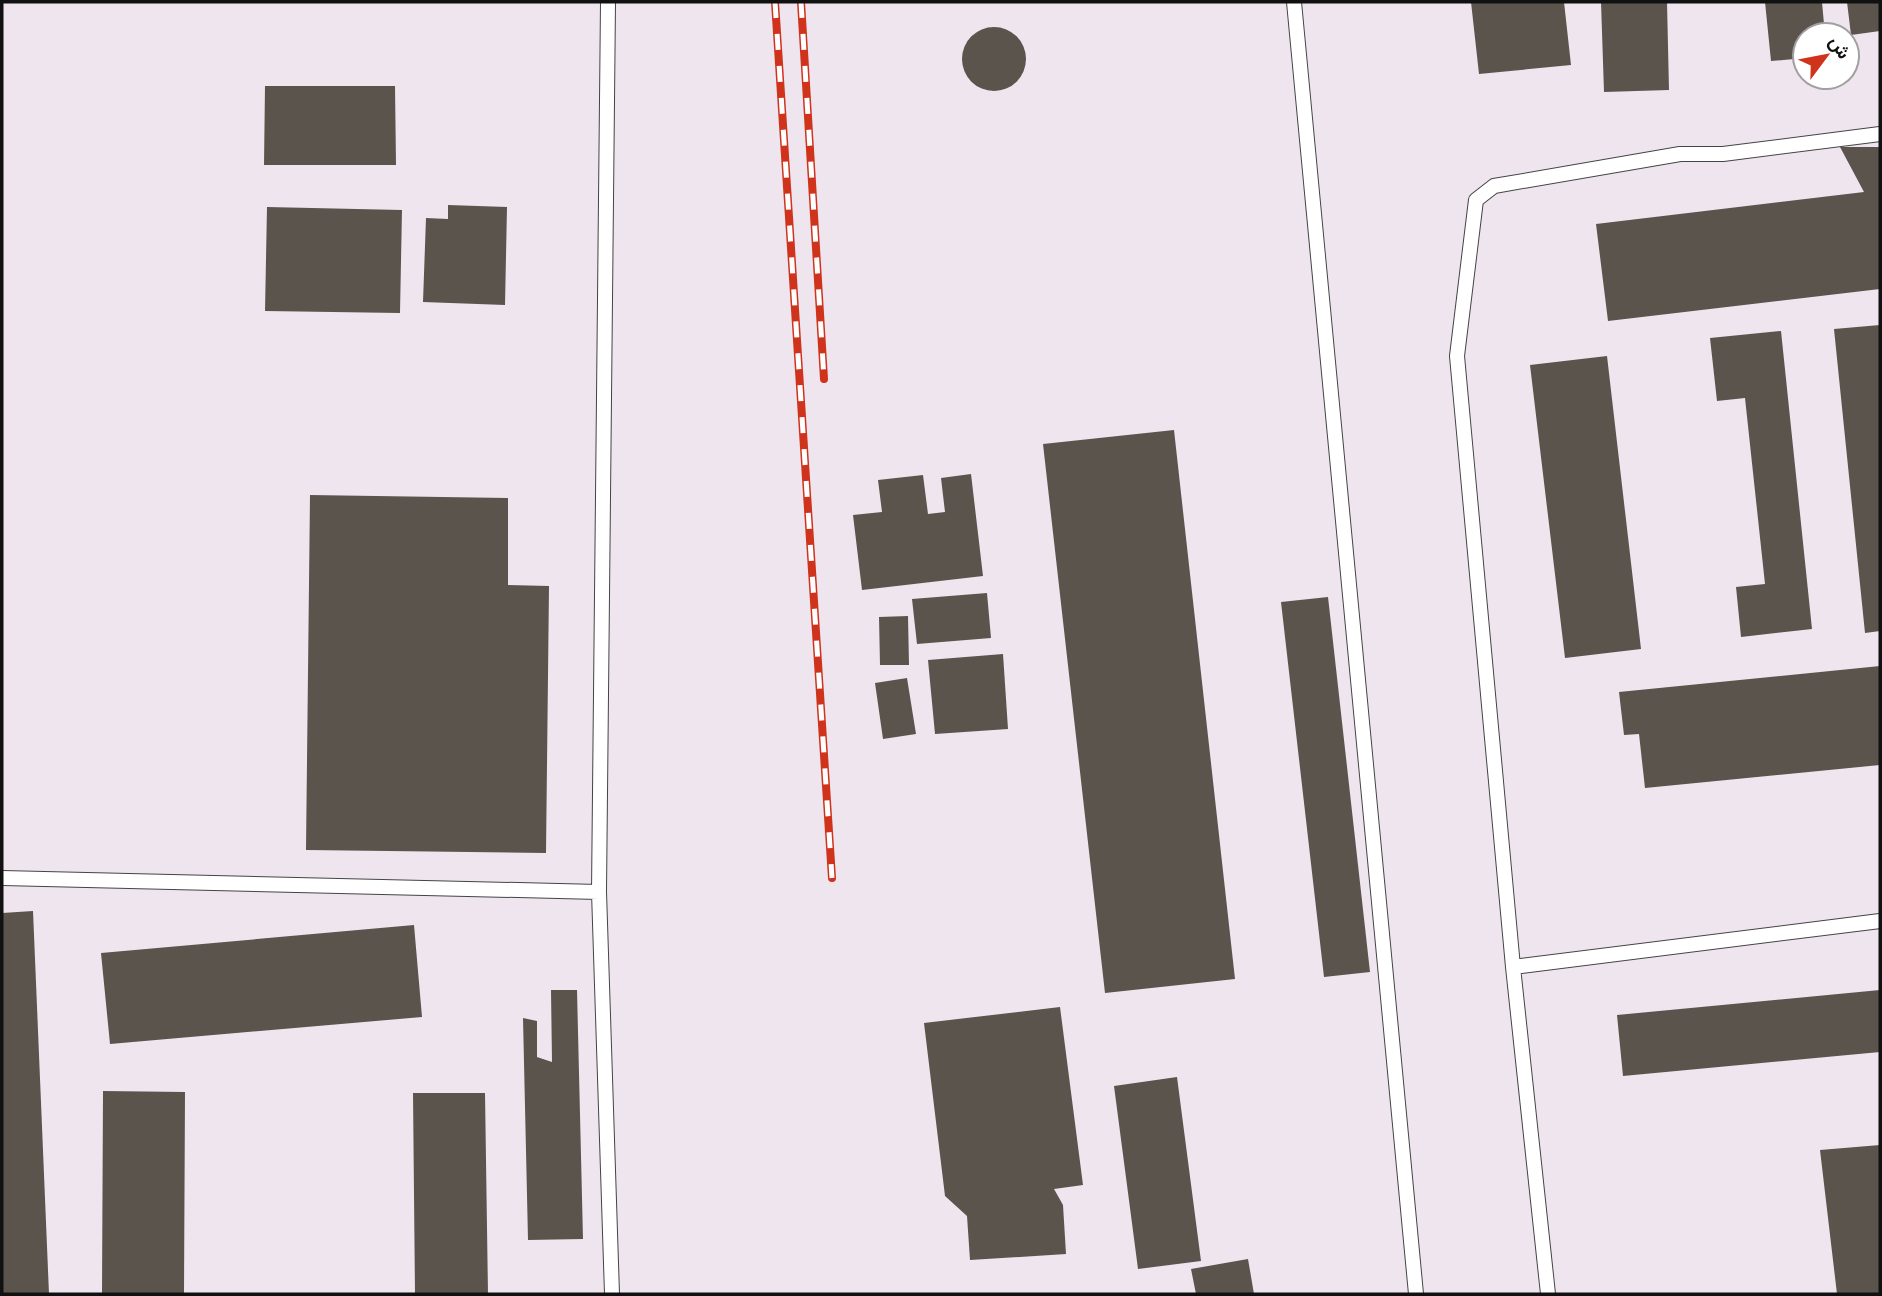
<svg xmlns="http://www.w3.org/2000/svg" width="1882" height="1296" viewBox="0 0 1882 1296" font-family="Georgia,Vazirmatn,serif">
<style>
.industrial{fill:#efe5ef;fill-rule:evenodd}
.building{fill:#5b544c}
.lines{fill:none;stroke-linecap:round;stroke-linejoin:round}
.lane-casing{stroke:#444;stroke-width:16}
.lane{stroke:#fff;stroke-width:14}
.rail-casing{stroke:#cf331b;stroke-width:8}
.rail{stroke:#fff;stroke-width:5;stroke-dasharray:16;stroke-linecap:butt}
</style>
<rect width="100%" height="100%" fill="#fffff5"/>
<path class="industrial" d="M2,2H1880V1294H2ZM1805,35H1847V77H1805Z"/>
<path class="building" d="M1471,2H1564L1571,65L1479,74Z
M1601,2H1667L1669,90L1604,92Z
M1765,2H1822L1825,35H1805V58L1771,61Z
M1847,2H1880V31L1851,35Z
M962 59a32 32 0 1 1 64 0a32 32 0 1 1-64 0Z
M265,86H395L396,165H264Z
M1840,147H1880V289L1608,321L1596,224L1864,192Z
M448,205L507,207L505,305L423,302L426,218L448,219Z
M267,207L402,210L400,313L265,311Z
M1880,325V631L1865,633L1834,329Z
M1781,331L1812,629L1741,637L1736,587L1765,584L1745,398L1717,401L1710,338Z
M1607,356L1641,649L1565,658L1530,365Z
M1174,430L1235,979L1105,993L1043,444Z
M971,474L983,576L862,590L853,515L882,512L878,480L923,475L928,514L945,512L941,478Z
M310,495L508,498V585L549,586L546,853L306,850Z
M987,593L991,638L917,644L912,599Z
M1328,597L1370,972L1324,977L1281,602Z
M908,616L909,665H880L879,617Z
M1003,654L1008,729L935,734L928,660Z
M1880,666V765L1645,788L1639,734L1624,735L1619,692Z
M907,678L916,734L883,739L875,683Z
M33,911L49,1294H2V913Z
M414,925L422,1017L110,1044L101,953Z
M551,990H577L583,1239L528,1240L523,1018L537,1021V1057L552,1062Z
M1880,990V1052L1623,1076L1617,1015Z
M1060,1007L1083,1185L1054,1189L1063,1205L1066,1254L970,1260L967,1216L945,1196L924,1023Z
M1177,1077L1201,1261L1138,1269L1114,1086Z
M103,1091L185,1092L184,1294H102Z
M413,1093H485L488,1294H415Z
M1880,1145V1294H1837L1820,1150Z
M1248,1259L1254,1294H1196L1191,1269Z"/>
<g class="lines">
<defs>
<path id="lane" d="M608,2L599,892L612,1294
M1294,2L1416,1294
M2,878L599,892
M1513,967L1880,921
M1548,1294L1513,967L1457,356L1476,200L1494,186L1680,154H1723L1880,134"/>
</defs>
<use href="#lane" class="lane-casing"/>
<use href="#lane" class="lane"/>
<defs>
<path id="rail" d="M775,2L832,878
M801,2L824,379"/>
</defs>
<use href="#rail" class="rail-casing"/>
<use href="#rail" class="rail"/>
</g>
<rect width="1882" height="1296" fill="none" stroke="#111111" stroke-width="7"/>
<g transform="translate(1826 56) rotate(58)"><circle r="33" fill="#ffffff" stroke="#a0a0a0" stroke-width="2"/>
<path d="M0-5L12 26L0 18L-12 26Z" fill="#cf331b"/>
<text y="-10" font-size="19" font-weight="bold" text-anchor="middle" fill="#111111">ش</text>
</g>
</svg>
